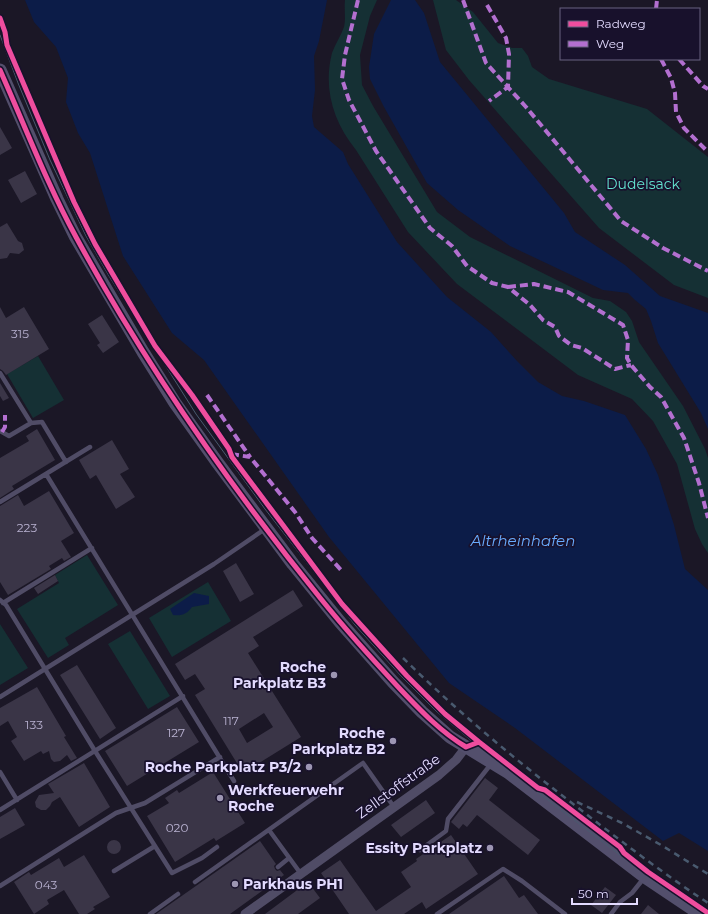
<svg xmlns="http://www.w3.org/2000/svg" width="708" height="914" viewBox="0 0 708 914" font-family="Montserrat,sans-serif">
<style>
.green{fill:#153034}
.water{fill:#0c1c48}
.building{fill:#3a3547;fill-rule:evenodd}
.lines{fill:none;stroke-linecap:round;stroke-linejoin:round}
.lane{stroke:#504c66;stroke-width:4.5}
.street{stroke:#504c66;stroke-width:9}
.secondary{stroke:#534f6c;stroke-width:13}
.tram{stroke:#495a6f;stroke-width:1}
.rail{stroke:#495a6f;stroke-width:2.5;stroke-dasharray:6 5;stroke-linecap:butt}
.quiet{stroke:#b36fd0;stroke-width:4;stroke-dasharray:8 4;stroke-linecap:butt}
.cycleway-casing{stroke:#18112c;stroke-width:8}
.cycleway{stroke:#ef4d9e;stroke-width:5}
.poi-dot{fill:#9d96b3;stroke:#18112c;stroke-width:1.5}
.labels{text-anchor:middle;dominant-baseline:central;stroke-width:3.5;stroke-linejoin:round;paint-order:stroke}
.number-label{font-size:12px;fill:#b9b2d1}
.park-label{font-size:14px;fill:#63e3cf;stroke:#18112c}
.poi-label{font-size:14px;font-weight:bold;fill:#e3dbff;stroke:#18112c;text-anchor:end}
.street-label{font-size:14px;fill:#e3dbff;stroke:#18112c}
.water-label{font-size:15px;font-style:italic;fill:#69acff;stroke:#18112c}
</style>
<rect width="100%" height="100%" fill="#1b1726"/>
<path class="green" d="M345,0H377L370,16L360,55L362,85L373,106L437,212L470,237L593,298L610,301L626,312L632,321L639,342L683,406L705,449L708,458V553L702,544L695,529L677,464L653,421L632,399L578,375L457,284L408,232L356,150C333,122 323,88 332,53C335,44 341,36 344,27C346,19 344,8 345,0Z
M433,0H456L473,12L498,43L512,48H522L528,56L532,67L549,79L647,109L708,157V298L674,285L599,228L469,80L446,50Z
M38,356L64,400L33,418L7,374Z
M87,555L118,605L65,638L69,645L48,658L17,609L59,583L55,575Z
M208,582L231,621L172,657L149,618Z
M0,624L28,668L0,685Z
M130,631L170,696L148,709L108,644Z"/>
<path class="water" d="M25,0H327L319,41L314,56L315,90L312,116L314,127L343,152L348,164L397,242L447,297L491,332L517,361L538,382L562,396L584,401L625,415L646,449L658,475L674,525L685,569L708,590V851L679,833L663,841L515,728L449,683L329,537L204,360L172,333L123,256L90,153L78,133L66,102L68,78L56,47L34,22Z
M391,0H415L424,13L440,62L564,213L575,232L625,265L660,296L708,313V429L701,413L658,343L651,321L646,309L635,300L628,293L603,290L510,246L458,210L427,183L384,107L370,79L369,67L374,34Z
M194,593L209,596V604L192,607C187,614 182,616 173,615L170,609Z"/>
<path class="building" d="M0,127L12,148L0,155Z
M25,171L37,194L21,203L8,180Z
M7,223L18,241L22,243L24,250L19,254L10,253L7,258L0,259V227Z
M0,307L6,318L24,307L49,349L6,375L3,371L0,369Z
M102,315L119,342L103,353L97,345L100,343L88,324Z
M0,383L9,398L3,401L0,396Z
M37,429L55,460L12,486L14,489L0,498V458L29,441L26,436Z
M112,440L129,469L120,474L135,497L116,509L96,475L90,479L79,460Z
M49,491L74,533L61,541L71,557L64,561L62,558L49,566L51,569L8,595L0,582V506L18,495L24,506Z
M236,563L254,594L240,602L223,571Z
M55,575L58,581L38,594L34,588Z
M293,590L303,606L253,637L259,646L248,653L301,737L243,773L195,695L205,689L195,674L185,680L175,664ZM264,713L273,727L247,743L239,729Z
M77,665L116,728L100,739L60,675Z
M37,687L66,736L64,737L77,758L71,761L67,755L60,761L54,762L51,759L49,751L43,754L41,751L24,761L11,741L17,737L8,721L0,726V708Z
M177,707L199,742L127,786L105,751Z
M84,763L110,807L79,827L60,797L52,802L50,806L46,810H41L36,807L35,802L39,795L54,793L48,784Z
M213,772L245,823L216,841L214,838L175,862L147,816L169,803L165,798L177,790L179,793Z
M485,778L498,788L489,800L540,840L528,855L477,815L467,827L463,824L459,829L451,822Z
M426,800L435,813L401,837L391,825Z
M15,808L25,825L0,839V817Z
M451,835L478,874L426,909L422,902L404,914H349L321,873L340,860L376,911L411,887L401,872L417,861L416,859Z
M107 847a7 7 0 1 1 14 0a7 7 0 1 1-14 0Z
M260,841L276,864L274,866L275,869L277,871L280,870L284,875L230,914H156Z
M84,855L110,897L93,907L95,909L87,914H79L64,890L47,900L49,904L34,914L14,882L29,872L31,875L59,858L64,867Z
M504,876L519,898L524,895L538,914H449Z
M308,882L320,898L298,914H265Z
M605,887L616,895L602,913L591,905Z
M648,905L659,914H641Z"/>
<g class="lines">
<path class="lane" d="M0,373L31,423
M0,431L9,436L31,423L42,422L66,462
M46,474L234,781
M0,502L90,447
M0,600L6,605L95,751L172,873L202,858L217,847
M3,603L92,548
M0,697L214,564L265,529
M0,772L17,800
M0,810L183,696
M269,830L301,874
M420,850L446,831L448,819L491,764
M278,867L289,858
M114,871L155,846
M195,882L363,763L394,807
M0,886L116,813L145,803L220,757
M150,914L178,894
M437,914L503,869L522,881L565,914
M611,914L620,902L632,893L644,878"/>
<path class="street" d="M245,914L439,775L456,760L466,747"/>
<path class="secondary" d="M0,70L57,199L75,236L143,352L175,403L217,462L293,564L340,622L393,682L422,712L450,737L509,773L645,877L700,914"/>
<path class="tram" d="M0,35L18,83L50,160L86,236L109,276L196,414L265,509L355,625L403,678L436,711L480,748L654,881L703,914"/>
<path class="rail" d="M403,658C459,713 518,762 581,810C622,842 664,874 708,903
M577,802L622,823L661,845L708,874"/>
<path class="quiet" d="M358,0L345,55L342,79L349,100L376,151L430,228L452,246L467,266L492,283L508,287L530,305L543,320L555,327L559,336L571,345L582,348L615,369L631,365
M463,0L486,63L526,107L621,221L663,248L708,271
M487,5L506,38L509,54L508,87L489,101
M656,9L657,0
M661,59L671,78L675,93L676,112L684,128L708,152
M679,59L703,86L708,89
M508,287L534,284L568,292L623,325L628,340L627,358L631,365L650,387L661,397L684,438L699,483L708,518
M207,395L250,457
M2,432L5,427V415
M231,454L250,457L295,512L312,538L341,570"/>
<defs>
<path id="cycleway" d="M0,18L5,32L7,45L74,202L95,244L155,346L192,395L229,449L232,457L342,604L407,676L445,714L479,742L538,788L545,790L620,847L624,853L648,872L708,913
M0,70C25,126 47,184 76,237C146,366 229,485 321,599C346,630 373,660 401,690C421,711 441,732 466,747L479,742"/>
</defs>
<use href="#cycleway" class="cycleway-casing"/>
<use href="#cycleway" class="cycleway"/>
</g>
<g class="poi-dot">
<circle cx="334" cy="675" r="4"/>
<circle cx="393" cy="741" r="4"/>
<circle cx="309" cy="767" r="4"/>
<circle cx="220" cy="798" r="4"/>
<circle cx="490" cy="848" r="4"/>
<circle cx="235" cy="884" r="4"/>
</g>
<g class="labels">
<g class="number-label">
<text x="20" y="333">315</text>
<text x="27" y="527">223</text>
<text x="231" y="720">117</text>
<text x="34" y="724">133</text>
<text x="176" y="732">127</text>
<text x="177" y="827">020</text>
<text x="46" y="884">043</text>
</g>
<g class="park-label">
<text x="643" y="184">Dudelsack</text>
</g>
<g class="poi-label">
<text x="326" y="667">Roche<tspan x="326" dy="16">Parkplatz B3</tspan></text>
<text x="385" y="733">Roche<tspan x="385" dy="16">Parkplatz B2</tspan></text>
<text x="301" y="767">Roche Parkplatz P3/2</text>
<text x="228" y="790" text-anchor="start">Werkfeuerwehr<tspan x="228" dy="16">Roche</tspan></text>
<text x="482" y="848">Essity Parkplatz</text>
<text x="243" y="884" text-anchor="start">Parkhaus PH1</text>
</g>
<g class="street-label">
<text transform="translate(398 786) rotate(-36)">Zellstoffstraße</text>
</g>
<g class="water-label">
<text x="523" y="540">Altrheinhafen</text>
</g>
</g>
<rect x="560" y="8" width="140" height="52" fill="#18112c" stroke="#696280"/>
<rect x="568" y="21" width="20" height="6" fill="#ef4d9e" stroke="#696280"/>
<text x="596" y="28" font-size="12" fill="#e3dbff">Radweg</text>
<rect x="568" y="41" width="20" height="6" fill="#b36fd0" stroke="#696280"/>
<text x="596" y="48" font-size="12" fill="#e3dbff">Weg</text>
<path d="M572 898v6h65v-6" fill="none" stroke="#e3dbff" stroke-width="2"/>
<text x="578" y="898" font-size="12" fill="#e3dbff" stroke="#18112c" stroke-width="3" paint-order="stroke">50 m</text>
</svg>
